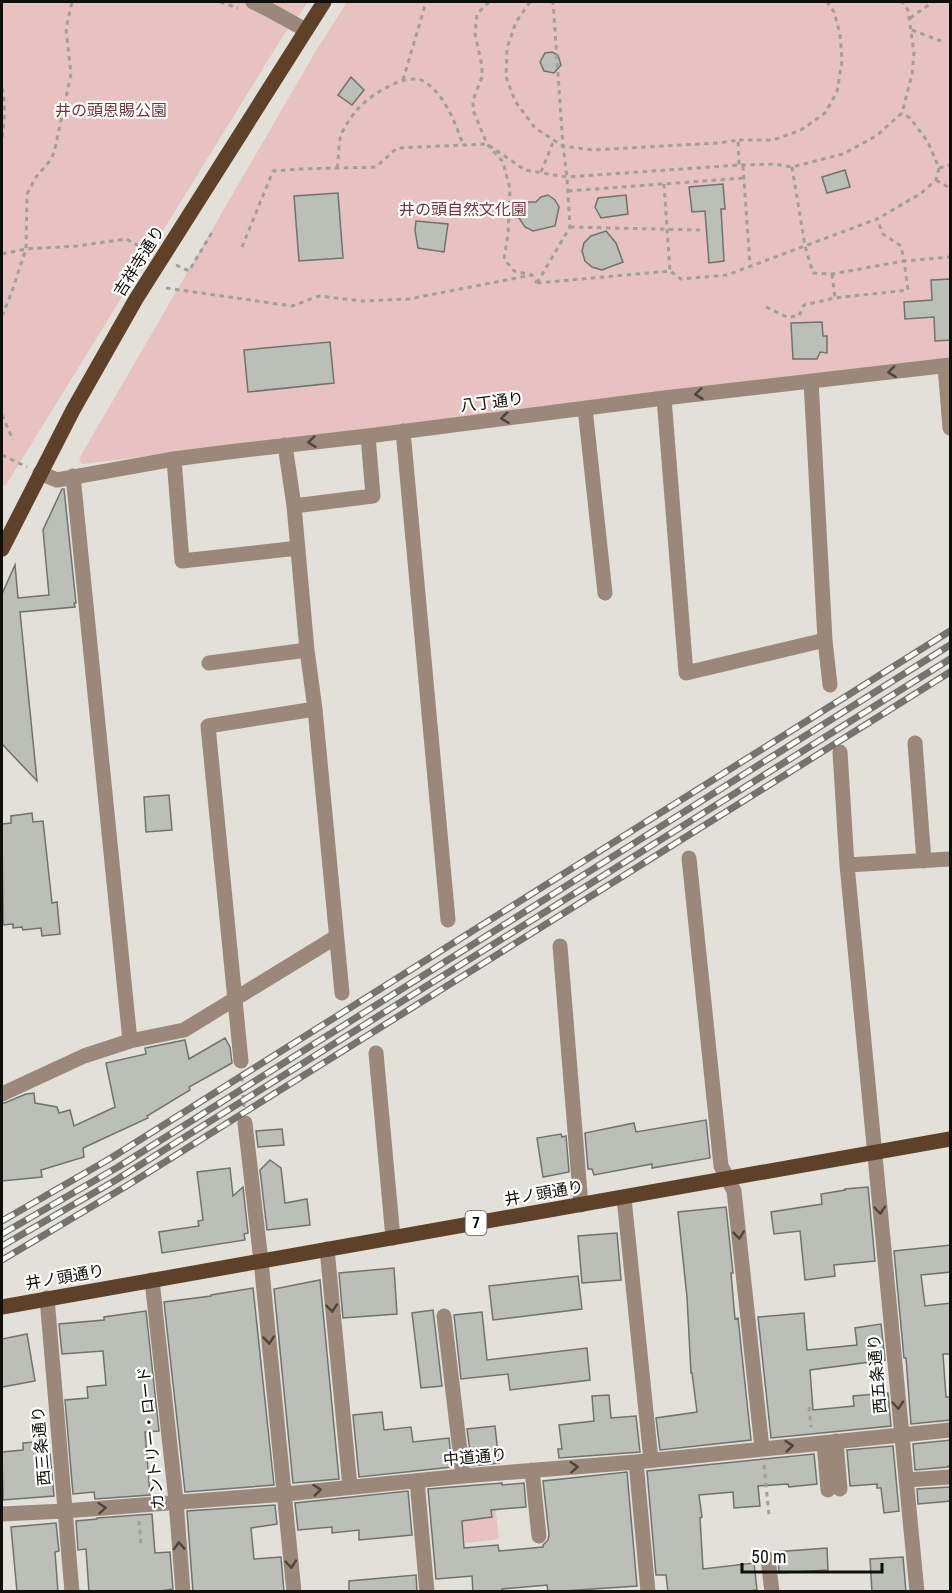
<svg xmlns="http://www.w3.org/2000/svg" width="952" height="1593" viewBox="0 0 952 1593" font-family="'Roboto Condensed','Noto Sans JP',sans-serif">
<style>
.park{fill:#e7c2c1}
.building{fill:#bcbeb8;stroke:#70726d;stroke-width:1.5}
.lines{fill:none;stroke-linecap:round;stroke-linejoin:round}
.path{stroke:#a09f99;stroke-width:3;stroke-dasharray:4.5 4.5;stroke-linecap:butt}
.minor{stroke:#9b887b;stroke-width:15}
.major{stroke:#5f412a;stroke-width:15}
.rail-casing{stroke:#74736e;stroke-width:7}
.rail{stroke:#fff;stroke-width:4.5;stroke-dasharray:14;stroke-linecap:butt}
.oneway{stroke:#4d453d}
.labels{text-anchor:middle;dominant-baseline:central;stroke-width:4.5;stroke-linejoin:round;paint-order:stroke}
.shield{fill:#fff;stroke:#565654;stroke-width:1.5}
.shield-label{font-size:15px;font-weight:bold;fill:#0e0e0b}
.park-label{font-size:16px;fill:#783435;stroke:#fff}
.street-label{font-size:16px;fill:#0e0e0b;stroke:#fff}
</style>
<rect width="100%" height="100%" fill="#e2e0d9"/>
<path class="park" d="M2,2H308L295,21L288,28L6,485H2Z
M347,2H950V361L82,464L79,459L317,49Z
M493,1485L499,1539L465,1543L459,1489Z"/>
<path class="building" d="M552,52L558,55L561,65L554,73L544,71L540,62L545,53Z
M351,77L364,90L352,105L338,95Z
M845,170L850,187L827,193L822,177Z
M723,184L725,209H721L724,261L709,263L705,211L692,212L689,187Z
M338,193L343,258L299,261L294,196Z
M548,195L555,200L559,207L555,226L533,231L525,227L519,218L520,209L529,202H536L541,197Z
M626,195L628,214L601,218L595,207L598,198Z
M416,221L448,224L444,252L418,248L415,230Z
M606,231L616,243L623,262L602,270L592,267L585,261L582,251L584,243L591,236Z
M951,279V340L935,341L934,317L905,319L904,302L932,300L931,280Z
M822,322L823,336H827V353L820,352L817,359H793L791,323Z
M330,342L334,383L248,392L244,350Z
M62,489H64L76,603H74L75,607L20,612L37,781L2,744V594L15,565L18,598L49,595L43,530Z
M169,795L172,830L146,832L144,797Z
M32,813L33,822L43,821L52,903L57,902L60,934L42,936L41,928L23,930L22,927L13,928V924L3,925L2,824L11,823V816Z
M225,1038L230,1047L232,1063L189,1087L190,1090L147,1116L148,1118L83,1148L84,1157L41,1170L42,1177L2,1181V1104L26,1094L34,1093L35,1103L57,1107L59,1113L70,1110L74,1126L115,1107L106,1063L146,1054L145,1048L185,1040L189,1059Z
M706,1120L710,1158L652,1168V1164L594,1175L592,1169H588L585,1133L634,1123L636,1132Z
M282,1129L284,1145L258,1147L256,1131Z
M561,1134L562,1137L566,1136L569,1172L543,1177L537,1138Z
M270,1160L281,1168L285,1203L307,1199L310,1225L267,1230L260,1170Z
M230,1168L233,1196L243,1187L248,1233L244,1234L245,1240L162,1253L159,1232L199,1226L198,1221L203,1220L197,1172Z
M868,1187L875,1261L834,1265L835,1276L805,1280L800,1231L774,1234L771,1212L822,1204L821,1194L845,1190V1189Z
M726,1207L733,1273H731L735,1319L738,1318L751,1440L660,1450L656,1418L697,1412L692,1373H691L687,1297L678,1212Z
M617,1233L621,1280L582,1283L578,1236Z
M951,1245V1272L921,1275L925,1306L951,1303V1354H943L946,1397H951V1420L911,1424L906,1358H904L894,1251Z
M394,1268L397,1314L343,1318L339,1273Z
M578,1276L582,1309L493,1320L489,1286Z
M320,1280L339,1479L293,1483L274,1289Z
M253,1288L274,1485L185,1492L164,1302L211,1296V1295Z
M433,1310L442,1386L421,1388L412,1313Z
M146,1311L159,1431L145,1432L150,1495L95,1499L94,1492L73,1494L65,1400L88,1398L87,1387L106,1385L103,1351L62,1354L59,1324L104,1320V1317Z
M482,1312L487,1360L587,1348L590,1380L510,1390L508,1374L461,1379L454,1315Z
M804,1313L807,1350L857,1345L855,1328L881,1324L885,1360L810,1370L813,1410L854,1406L853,1396L888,1393L891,1426L771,1438L758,1317Z
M27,1334L35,1381L2,1387V1339Z
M609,1395L611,1418L636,1416L640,1452L559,1458L558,1449H562L559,1425L594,1421L592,1396Z
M382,1412L384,1430L411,1427L413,1442L449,1438L452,1467L359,1477L353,1415Z
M495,1426L499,1463L472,1466L467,1429Z
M951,1440V1466H948V1467L915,1470L913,1444Z
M46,1441L48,1454H50L54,1496L3,1500L2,1452L23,1450V1443Z
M893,1446L899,1511L884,1513L881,1488H877V1484L850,1486L847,1450Z
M814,1454L817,1484L789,1487L788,1484L758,1486L760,1506L734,1508L733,1492L699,1495L702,1517L700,1518L703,1569L754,1563L757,1590L740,1592H668L666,1575H656L647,1471Z
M627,1472L637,1586L548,1592L547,1585L502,1589V1592H473L472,1576L436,1579L428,1489L502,1483V1485L524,1483L526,1507L491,1510L492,1517L462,1521L464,1548L498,1545L499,1551L543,1547V1545L548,1540L549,1535L543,1481Z
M950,1487L951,1501L918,1504L917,1489Z
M408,1491L412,1535L359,1540V1530L332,1533V1527L298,1530L295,1503Z
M275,1505L277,1524L251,1528L254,1559L281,1557L284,1592H193L187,1511Z
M152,1514L155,1553L170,1552L173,1589L154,1592H89L86,1549L78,1550L76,1521L97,1519V1518Z
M56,1523L59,1551L55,1552L58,1592H17L11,1527Z
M827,1548L828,1570L779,1573L778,1557L774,1552Z
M903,1557L906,1592H872L870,1559Z
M416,1575L417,1592H349V1581Z"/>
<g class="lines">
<path class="path" d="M220,2L238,8
M489,2L477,14L475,34L482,66V77L473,100V110L487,144L503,162L510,189L508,234L504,259L514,271L532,275L537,283
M530,2L516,22L507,48L506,77L515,101L535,128L563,146L593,150L719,143L738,140L739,165
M910,18L933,2
M912,30L941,41
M403,80L426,2
M2,88C6,104 4,122 2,138
M739,140H773L801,130L825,113L837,92L842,61L840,34L834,12L827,2
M743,166L750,265
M792,167L805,246L813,273L832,274L904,261L901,246L883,234L877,219
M337,168C339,157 338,145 341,135C344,127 351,117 356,111C367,97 407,70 425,82C445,95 456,124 463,145
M939,168L950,165
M541,172L554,140
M936,180L950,188
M664,184L670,271
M568,191L744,178
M570,227L700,230
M242,247L273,171L301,169L376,167L397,148L487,144L525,170L567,177L739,165L774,164L792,167L843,154L876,136L902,113L912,74L914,53L908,10L902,2
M2,254L26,249L77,246L126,239L149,251
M176,265L189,271L214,229
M832,274L835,298
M537,283L670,271L681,279L727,275L877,219L920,194L936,180L939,168L928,142L910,118L902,113
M537,283L570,227L567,177L563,146L553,2
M166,288L292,306L319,296L363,301L409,299L532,275
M766,307L787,317L799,316L804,305L835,298L908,290L904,261L950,257
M2,316L11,294L26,249L27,194L36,177L49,162L54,153L71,74L66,29L72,2
M2,415L13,440
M2,455L27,467
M242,1077L244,1107
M809,1407L811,1427
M764,1465L769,1515
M139,1521L141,1546"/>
<path class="minor" d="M253,2C272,10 288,21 306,30
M945,366L950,428
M664,398L686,673L825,640L811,381
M585,408L605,593
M403,431L448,920
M285,445L294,506L307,650L315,709L342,993
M174,459L182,561L298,548
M40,473L57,480L174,459L228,452L368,436L664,398L950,365
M73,476L130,1041
M294,506L373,496L368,436
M825,640L830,685
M209,663L307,650
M915,743L924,861
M840,752L847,865L917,1592
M689,858L721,1166L734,1191L762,1448
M847,865L950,859
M560,946L581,1205
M376,1053L393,1238
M241,1061L208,726L315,709
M2,1094L84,1056L130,1041L184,1030L336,937
M245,1123L261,1261L294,1592
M624,1198L651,1460
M327,1249L350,1487
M152,1280L176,1501L183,1592
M47,1298L72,1592
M444,1316L463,1476
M836,1441L840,1489
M824,1443L828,1490
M636,1462L648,1592
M532,1470L539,1536
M906,1480L950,1477
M417,1481L427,1592
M2,1514L64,1511L285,1494L463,1476L636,1462L950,1430
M768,1559L772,1592"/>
<path class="major" d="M2,549L73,410L136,299L324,2
M2,1307L950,1139"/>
<defs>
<path id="rail" d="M2,1221L111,1158L950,631
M2,1234L118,1167L950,645
M2,1246L116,1180L950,659
M2,1260L128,1185L950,672"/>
</defs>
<use href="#rail" class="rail-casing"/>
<use href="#rail" class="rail"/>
</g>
<defs><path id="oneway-chevron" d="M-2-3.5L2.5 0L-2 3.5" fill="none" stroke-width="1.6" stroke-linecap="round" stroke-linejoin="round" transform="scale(1.5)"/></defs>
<g class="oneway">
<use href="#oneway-chevron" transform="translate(892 372) rotate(173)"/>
<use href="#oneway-chevron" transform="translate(699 394) rotate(173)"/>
<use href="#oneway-chevron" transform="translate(505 418) rotate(173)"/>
<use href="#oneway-chevron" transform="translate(312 442) rotate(174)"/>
<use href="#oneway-chevron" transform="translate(880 1210) rotate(85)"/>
<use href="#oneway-chevron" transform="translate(739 1235) rotate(84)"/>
<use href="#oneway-chevron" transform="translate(332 1308) rotate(84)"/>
<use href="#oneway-chevron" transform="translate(269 1340) rotate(84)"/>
<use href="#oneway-chevron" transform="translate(898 1405) rotate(85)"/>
<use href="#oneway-chevron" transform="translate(789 1446) rotate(-6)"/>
<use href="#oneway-chevron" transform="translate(574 1467) rotate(-4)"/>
<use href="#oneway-chevron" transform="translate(317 1490) rotate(-6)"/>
<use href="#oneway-chevron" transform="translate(102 1508) rotate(-5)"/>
<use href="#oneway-chevron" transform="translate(179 1546) rotate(-94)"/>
<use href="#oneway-chevron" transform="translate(291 1564) rotate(85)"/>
</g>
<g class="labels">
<rect class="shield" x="465.5" y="1211" width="21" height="24" rx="4.5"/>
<g class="shield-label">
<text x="476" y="1223">7</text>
</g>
<g class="park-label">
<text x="111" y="110">井の頭恩賜公園</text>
<text x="463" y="209">井の頭自然文化園</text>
</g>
<g class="street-label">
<text transform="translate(139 261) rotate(-58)">吉祥寺通り</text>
<text transform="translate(492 402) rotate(-7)">八丁通り</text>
<text transform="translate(544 1193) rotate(-10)">井ノ頭通り</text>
<text transform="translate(65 1277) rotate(-10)">井ノ頭通り</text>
<text transform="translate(877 1374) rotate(-95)">西五条通り</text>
<text transform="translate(151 1438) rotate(-96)">カントリー・ロード</text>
<text transform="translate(41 1446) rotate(-95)">西三条通り</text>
<text transform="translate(475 1457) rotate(-5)">中道通り</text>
</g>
</g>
<rect width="952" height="1593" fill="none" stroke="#0e0e0b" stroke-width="6"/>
<path d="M742 1563v9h140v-9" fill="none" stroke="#0e0e0b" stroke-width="3"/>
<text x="751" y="1563" font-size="18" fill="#0e0e0b" stroke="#ffffff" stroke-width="4.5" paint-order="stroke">50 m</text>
</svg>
